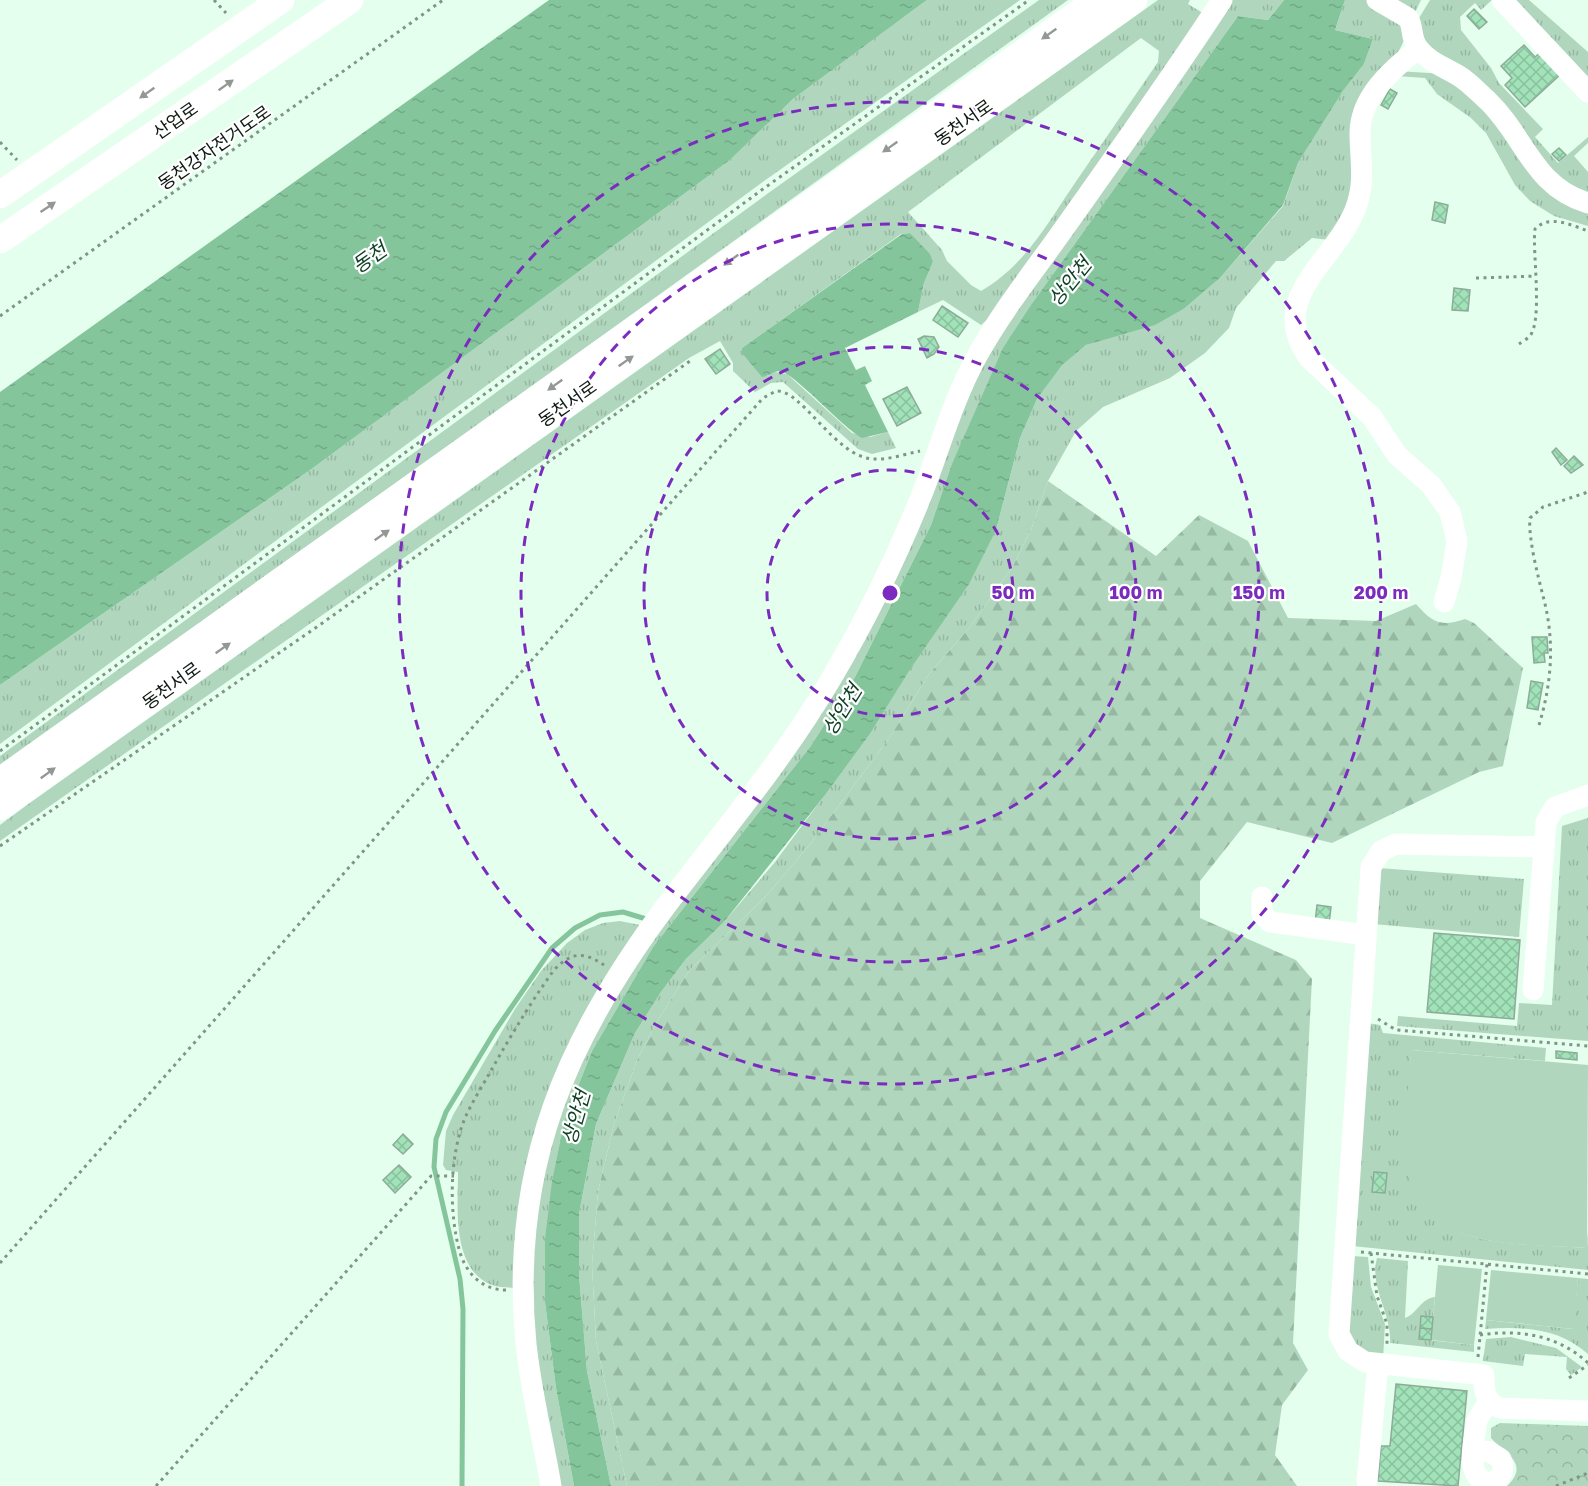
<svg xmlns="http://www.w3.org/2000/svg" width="1588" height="1486" viewBox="0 0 1588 1486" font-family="'Golos Text','Noto Sans KR',sans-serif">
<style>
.grass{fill:url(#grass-tufts);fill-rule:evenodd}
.forest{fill:url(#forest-firs)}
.park{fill:url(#park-crowns)}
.pitch{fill:#b0d7bd}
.water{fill:url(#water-ripples)}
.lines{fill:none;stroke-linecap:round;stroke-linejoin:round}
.stream{stroke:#85c59c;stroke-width:5}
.building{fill:url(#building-cross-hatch);stroke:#8dac98;stroke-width:1.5}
.path{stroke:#809487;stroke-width:3;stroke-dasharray:3 4.5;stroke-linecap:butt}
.minor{stroke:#fff;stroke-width:21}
.major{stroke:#fff;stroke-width:27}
.oneway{fill:#939895}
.ring{fill:none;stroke:#7b2cbf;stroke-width:3;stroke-dasharray:10 8}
.labels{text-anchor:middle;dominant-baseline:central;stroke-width:4.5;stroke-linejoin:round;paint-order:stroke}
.street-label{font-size:18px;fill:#0f1a13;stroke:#fff}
.water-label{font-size:20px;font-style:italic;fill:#0f4127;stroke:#fff}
.centre{fill:#7b2cbf;stroke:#fff;stroke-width:3}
.ring-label{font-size:18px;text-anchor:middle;font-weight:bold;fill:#7b2cbf;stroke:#fff;stroke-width:4.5;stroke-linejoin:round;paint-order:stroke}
</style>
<defs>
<pattern id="grass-tufts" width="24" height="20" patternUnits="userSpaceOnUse" patternTransform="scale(1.5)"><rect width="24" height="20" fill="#b0d7bd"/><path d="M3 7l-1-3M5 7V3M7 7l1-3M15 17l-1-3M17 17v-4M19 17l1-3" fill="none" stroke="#96b8a2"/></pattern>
<pattern id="forest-firs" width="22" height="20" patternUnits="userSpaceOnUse" patternTransform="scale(1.5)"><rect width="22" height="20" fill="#b0d7bd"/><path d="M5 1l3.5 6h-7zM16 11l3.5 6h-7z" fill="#96b8a2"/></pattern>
<pattern id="park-crowns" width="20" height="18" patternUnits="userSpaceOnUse" patternTransform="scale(1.5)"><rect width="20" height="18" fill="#b0d7bd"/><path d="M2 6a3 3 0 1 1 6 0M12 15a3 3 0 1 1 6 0" fill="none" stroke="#96b8a2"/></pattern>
<pattern id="water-ripples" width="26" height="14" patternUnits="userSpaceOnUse" patternTransform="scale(1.5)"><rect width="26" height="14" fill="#85c59c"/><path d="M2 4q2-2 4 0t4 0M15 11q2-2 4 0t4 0" fill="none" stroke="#72a986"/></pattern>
<pattern id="building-cross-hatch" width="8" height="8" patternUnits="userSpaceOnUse" patternTransform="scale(1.5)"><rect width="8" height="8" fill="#a1e2b9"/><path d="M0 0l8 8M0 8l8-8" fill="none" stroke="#89c19e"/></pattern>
</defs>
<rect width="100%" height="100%" fill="#e4ffed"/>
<path class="grass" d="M927,0H1020L760,184L0,744V685L313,468L730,160L793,99Z
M1039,0H1068L0,770V756L767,194Z
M1158,0H1190L1188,4L1206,15L997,311L981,325L943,300L918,312L924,283L933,262L910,233L901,234L742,348L767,376L775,372L787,374L852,433L870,437L888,432L896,448L872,454L858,449L783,382L771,383L755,392L733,371V363L720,341L689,358L0,841V825L27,805ZM1141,38L1159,51L1158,62C1131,101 1104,141 1077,180C1048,222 1026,265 981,291L971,285L947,261L942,250L908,212Z
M1225,0H1284L1268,20L1238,16L1033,302L951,466L931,525L855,677L810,747L653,947L592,1051L565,1119L545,1302L556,1388L574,1486H555L529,1294L539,1179L592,1025L798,739L986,353Z
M1345,0H1421C1409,24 1402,55 1383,74L1356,186L1330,240L1312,238L1284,261H1276L1236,308L1229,328L1205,353L1170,378L1103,407L1076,431L1048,481L1032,527L1013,566L970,627L929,674L890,737L808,847L765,897L689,971L658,1020L637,1060L614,1124L598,1191L592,1265L596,1341L627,1486H611L587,1371L579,1275V1214L596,1124L635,1033L661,992L686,959L724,922L775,862L870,734L996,530L1020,438L1037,399L1062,364L1086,345L1185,308L1220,278L1283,206L1298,163L1343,91L1364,64L1373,39L1335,30Z
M1430,0H1492L1481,10L1475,3L1460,17L1461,30L1491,68L1499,83L1543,129L1535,137L1558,163L1588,137V143L1574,156L1588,172V200L1574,195L1420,38L1416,23Z
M1513,0H1529L1588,52V81Z
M1397,71L1445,74L1588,207V226L1554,216L1530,201L1515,185L1486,133L1471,118L1437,94L1425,78L1396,76Z
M1588,818V1041L1397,1026L1398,1016L1517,1026L1519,1003L1552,1005L1562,826Z
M1379,868L1524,879L1519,937L1373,924Z
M620,921L640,925L579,1031L516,1288C508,1287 499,1288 492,1285C451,1269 458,1207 458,1172L446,1170L443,1165L446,1131L453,1115L515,1009L541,971L567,943L585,930L603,923Z
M1367,1023L1380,1025L1383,1033L1546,1048L1545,1061L1411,1050L1407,1162C1421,1254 1516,1242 1587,1248L1588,1231V1270L1352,1246Z
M1352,1256L1368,1257L1371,1287L1385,1324L1383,1360L1352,1346L1347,1325Z
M1377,1258L1408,1261L1405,1318C1418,1313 1420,1299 1435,1297L1433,1317L1421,1316L1419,1339L1474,1345V1352L1390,1343C1392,1313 1369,1288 1377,1258Z
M1578,1278L1588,1279V1354C1559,1328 1523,1326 1485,1329L1486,1320L1573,1329Z
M1511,1337L1556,1348L1582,1367L1571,1375L1566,1369L1567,1357L1525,1354L1523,1366L1483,1361L1486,1339Z"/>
<path class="forest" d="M1048,481L1156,556L1199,515L1248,541L1288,618L1376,621L1416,604C1433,623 1440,627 1465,619L1474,623L1523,668L1503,766L1479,772L1332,843L1247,822L1200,881V918L1296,960L1312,979L1293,1343L1308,1370L1282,1405L1275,1455L1297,1486H627L596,1341L592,1265L598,1191L614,1124L637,1060L658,1020L689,971L765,897L808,847L890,737L929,674L970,627L1013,566L1032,527Z"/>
<path class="park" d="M1500,1423L1588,1426V1486H1507C1531,1463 1504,1453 1491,1438V1428Z"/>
<path class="pitch" d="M1411,1050L1588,1065L1587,1248C1522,1243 1417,1253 1407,1165C1403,1128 1409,1087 1411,1050Z
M1438,1265L1482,1269L1474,1345L1431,1340Z
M1491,1270L1578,1278L1574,1329L1486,1320Z"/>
<path class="water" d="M549,0H927L793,99L730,160L313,468L0,685V392Z
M1284,0H1345L1335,30L1373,39L1364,64L1343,91L1298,163L1283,205L1220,278L1185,308L1155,325L1086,345L1062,365L1037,399L1020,438L996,530L969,584L911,668L870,734L825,795L724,922L686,959L661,992L635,1033L596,1124L579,1214V1275L587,1371L611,1486H574L556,1388L545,1302V1239L552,1181L565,1119L592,1051L653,947L810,747L855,677L931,525L951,466L1003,348L1033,302L1238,16L1268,20Z
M910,233L930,254L933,262L924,283L918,312L845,348L856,370L865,366L872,381L865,385L888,432L862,438C842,427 794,373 780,371C774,371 769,376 762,377L742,353V348L902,234Z"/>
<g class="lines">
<path class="stream" d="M462,1486L463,1309L460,1279L434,1167L436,1139L446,1112L495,1031L552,948L575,928L600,915L623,912L646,919"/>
</g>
<path class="building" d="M1474,9L1487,22L1479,29L1467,16Z
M1524,45L1535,57L1541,52L1561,74L1525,107L1505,85L1512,78L1501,66Z
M1390,89L1397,93L1388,109L1381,105Z
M1559,148L1566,155L1559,161L1552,154Z
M1435,202L1448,205L1445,223L1432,220Z
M1454,288L1470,290L1468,311L1452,310Z
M942,306L968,323L958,337L933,320Z
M924,336L934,337L939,347L934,354L927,358L918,339Z
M720,349L730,364L716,374L705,359Z
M907,387L921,413L897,426L883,399Z
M1556,448L1567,460L1561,465L1552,452Z
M1574,456L1583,465L1571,473L1564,466Z
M1532,637H1547L1548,653H1544L1545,662L1534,663Z
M1531,681L1543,683L1538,710L1527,708Z
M1317,905L1331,907L1329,924L1315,923Z
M1434,933L1520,940L1514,1019L1427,1012Z
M1556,1051L1577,1053V1060L1556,1058Z
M403,1134L413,1144L403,1154L393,1145Z
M399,1165L411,1177L395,1193L383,1180Z
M1374,1172L1387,1173L1385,1193L1372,1192Z
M1421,1316L1433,1317L1432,1329L1420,1328Z
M1420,1328L1432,1329L1431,1340L1419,1339Z
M1396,1384L1467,1391L1458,1486L1378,1481L1381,1446H1390Z"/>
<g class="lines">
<path class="path" d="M214,0L226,13
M0,142L17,160
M1476,278L1536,276
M0,316L443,0
M1519,344C1522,342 1527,339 1530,336C1543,319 1532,251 1535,229C1549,214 1571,225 1588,231
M1539,725C1552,682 1555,640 1543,596C1538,576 1528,538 1530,518L1543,507L1588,492
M0,751L763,189L1029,0
M0,846L321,624L690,361
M1378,1019L1396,1030L1588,1046
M1361,1252L1588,1274
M1371,1253L1377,1296L1387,1324V1348
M0,1263L763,398L776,391C802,389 835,457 873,459C889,460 905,454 920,451
M506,1290C481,1290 465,1272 459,1249C450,1215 450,1170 459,1136C464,1114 478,1094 489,1074C509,1039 530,1003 554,970C571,952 583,951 604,965
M1480,1335C1519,1329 1558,1335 1588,1363
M1478,1357L1487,1264
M1569,1378L1588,1365
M156,1486L431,1176H454
M1556,1486L1588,1473"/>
<path class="minor" d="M1377,0L1408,18C1414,27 1410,38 1418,48C1430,63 1443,66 1459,76C1469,82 1478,92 1487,100C1525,136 1533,187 1588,203
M1502,0L1588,92
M1418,49C1392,69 1360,97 1360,133C1360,161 1366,182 1355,210C1334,262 1266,298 1309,358L1372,417L1397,455L1431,485L1450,512L1457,541L1451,578L1444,602
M1543,847L1396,844L1381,851L1371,867L1339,1334L1348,1351L1365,1362L1484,1375C1484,1390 1484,1402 1500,1408L1588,1411
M1262,897V914L1270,922L1366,935
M1533,990L1546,822L1555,807L1588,795
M1474,1450L1490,1452L1501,1459C1506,1471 1501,1480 1488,1483C1463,1476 1475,1439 1477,1420L1489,1401
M1367,1481L1378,1364
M551,1486C543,1439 531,1392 526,1344C509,1167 567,1036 672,898C727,826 785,757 831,679C867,618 898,555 924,489C941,444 954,398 977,356C1002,311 1034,271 1063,230C1117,154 1171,78 1222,0"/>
<path class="major" d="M0,195L281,0
M0,240L350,0
M0,781L1097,0
M0,807L1134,0"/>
</g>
<defs><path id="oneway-solid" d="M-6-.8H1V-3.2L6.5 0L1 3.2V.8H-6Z" transform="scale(1.5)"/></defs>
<g class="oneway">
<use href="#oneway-solid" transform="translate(1049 34) rotate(145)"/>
<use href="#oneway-solid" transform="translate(226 85) rotate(-35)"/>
<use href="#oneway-solid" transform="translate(147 93) rotate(145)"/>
<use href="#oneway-solid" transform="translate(890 147) rotate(145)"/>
<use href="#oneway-solid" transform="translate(48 207) rotate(-34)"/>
<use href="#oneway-solid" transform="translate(731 260) rotate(144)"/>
<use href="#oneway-solid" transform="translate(626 361) rotate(-35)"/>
<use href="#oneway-solid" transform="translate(555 385) rotate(144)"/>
<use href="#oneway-solid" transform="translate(382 535) rotate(-35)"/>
<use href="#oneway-solid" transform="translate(223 648) rotate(-35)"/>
<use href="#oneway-solid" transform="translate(48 773) rotate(-36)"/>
</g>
<g class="ring">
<circle cx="890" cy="593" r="123"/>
<circle cx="890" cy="593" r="246"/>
<circle cx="890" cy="593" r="369"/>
<circle cx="890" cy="593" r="491"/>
</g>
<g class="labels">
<g class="street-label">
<text transform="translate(175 120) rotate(-35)">산업로</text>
<text transform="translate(963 122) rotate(-35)">동천서로</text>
<text transform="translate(214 147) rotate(-35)">동천강자전거도로</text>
<text transform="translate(567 403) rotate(-35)">동천서로</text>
<text transform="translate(171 685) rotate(-36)">동천서로</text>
</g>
<g class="water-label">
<text transform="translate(369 257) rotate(-35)">동천</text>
<text transform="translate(1069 281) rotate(-51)">상안천</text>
<text transform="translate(841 709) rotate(-58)">상안천</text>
<text transform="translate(575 1117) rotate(-74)">상안천</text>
</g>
</g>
<circle cx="890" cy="593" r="9" class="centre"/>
<g class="ring-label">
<text x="1013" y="599">50 m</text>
<text x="1136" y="599">100 m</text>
<text x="1259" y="599">150 m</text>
<text x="1381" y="599">200 m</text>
</g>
</svg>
